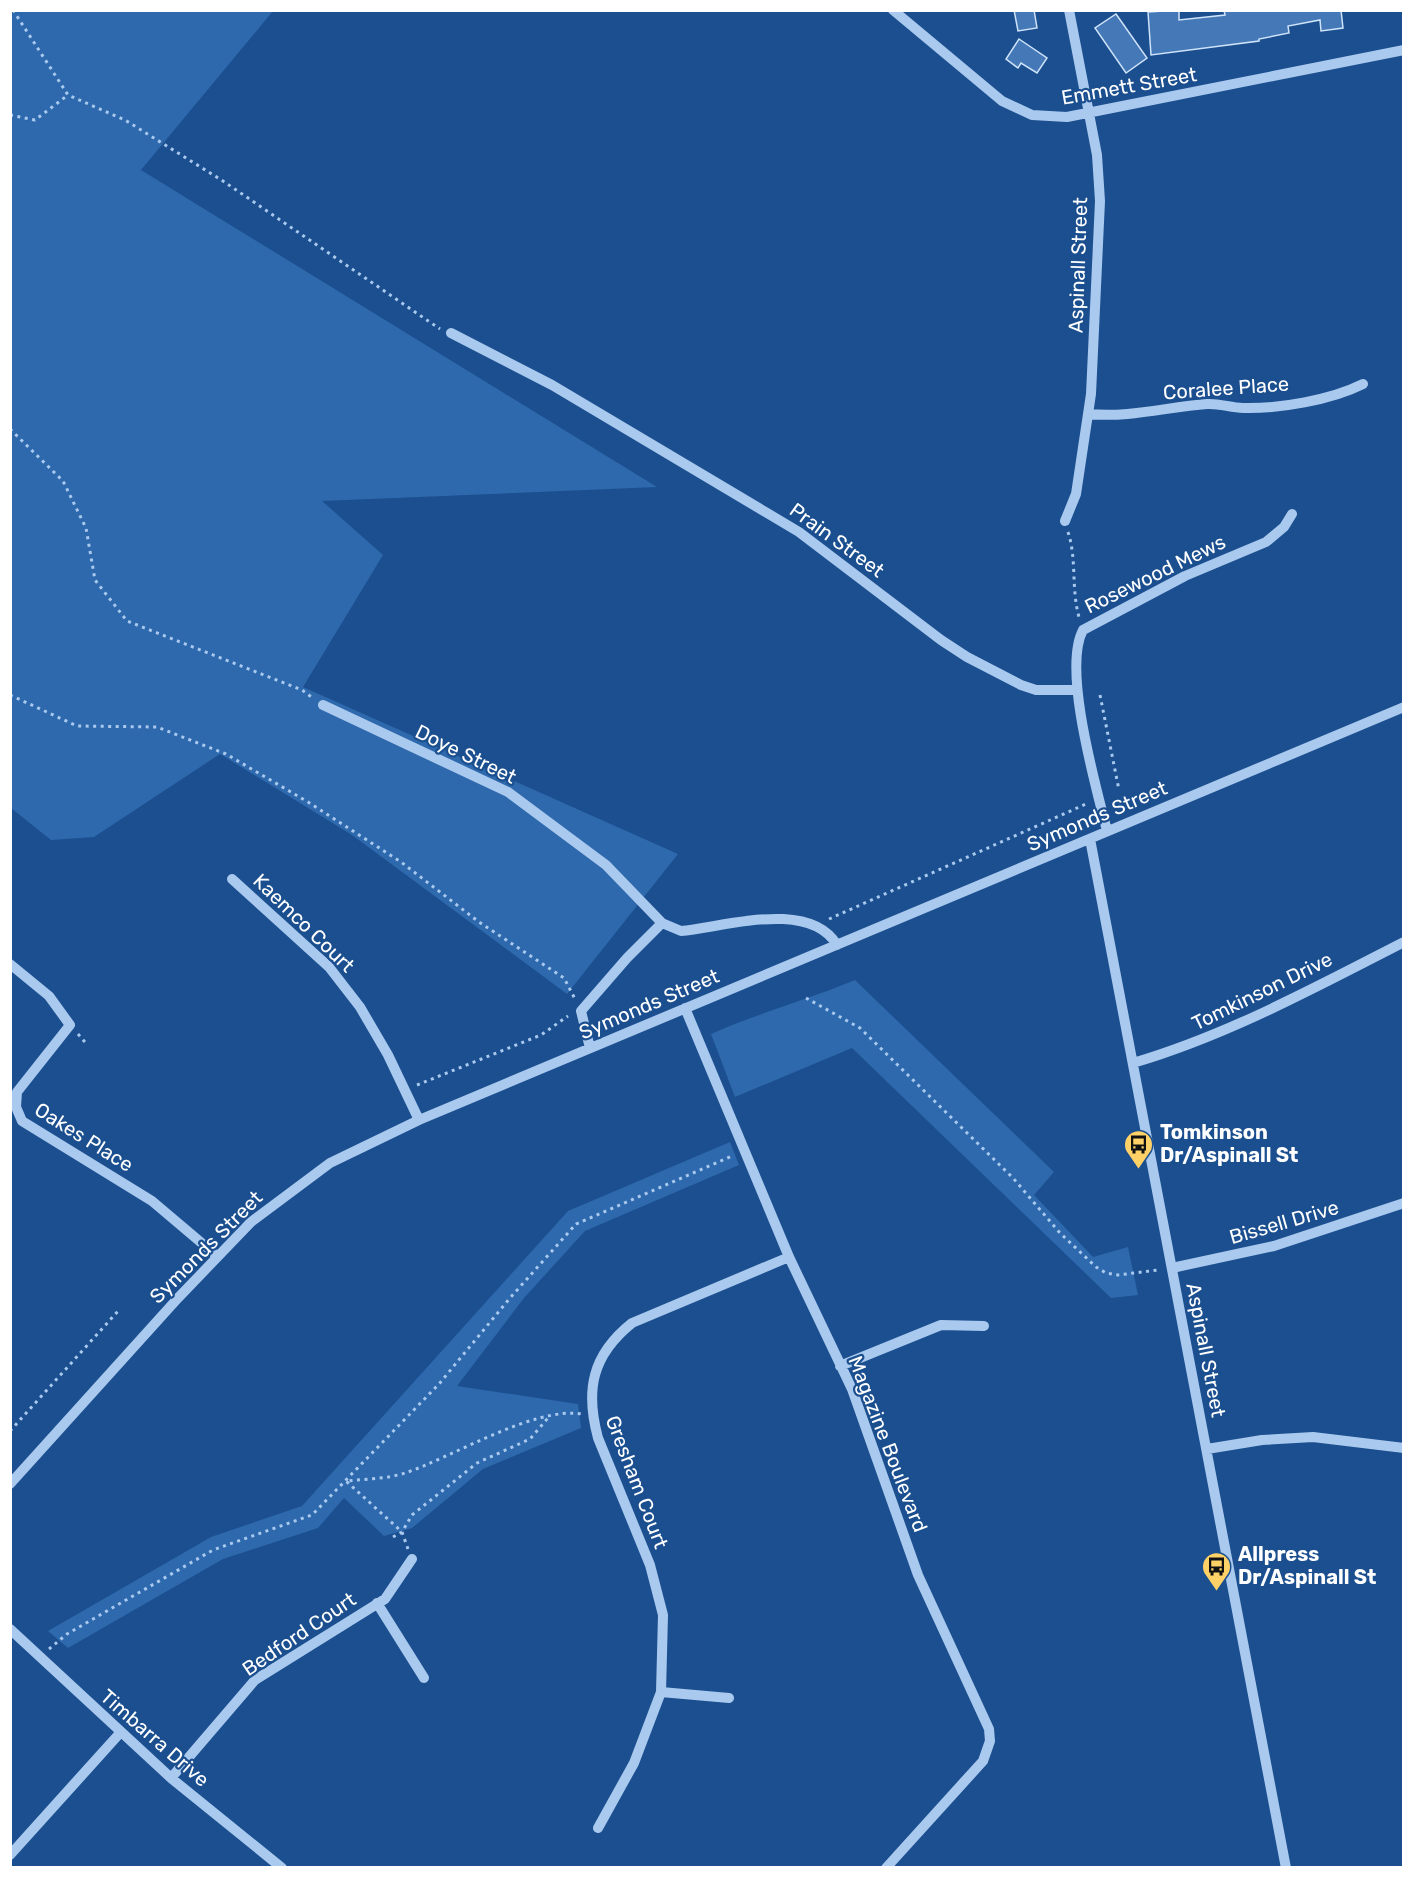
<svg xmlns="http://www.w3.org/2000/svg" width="1414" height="1878" viewBox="0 0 1414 1878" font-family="Rubik,sans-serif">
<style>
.green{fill:#2e69ad}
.building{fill:#4478b7;stroke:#cfe3fa;stroke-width:1.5}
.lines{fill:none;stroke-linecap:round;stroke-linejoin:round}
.path{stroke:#a9c9ee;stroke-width:3;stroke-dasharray:3 4.5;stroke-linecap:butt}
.minor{stroke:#a9c9ee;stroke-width:10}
.labels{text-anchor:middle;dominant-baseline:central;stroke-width:4.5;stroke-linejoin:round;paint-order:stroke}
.street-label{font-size:20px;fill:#fff;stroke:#1b4f8f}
.poi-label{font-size:20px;font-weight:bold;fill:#fff;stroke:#1b4f8f;text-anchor:start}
</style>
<rect width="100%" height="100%" fill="#1b4f8f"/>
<path class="green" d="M10,11H273L141,170L657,487L322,501L383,555L303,687L678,854L567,994L352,835L220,754L94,837L51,840L11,808Z
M855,980L1054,1172L1034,1195L1093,1257L1128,1247L1138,1295L1111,1298L852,1048L735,1097L711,1034C758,1013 807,1000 855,980Z
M730,1142L739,1165L585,1231L524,1298L457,1386L578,1404L581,1428L483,1469L412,1528L384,1536L344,1498L318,1528L223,1559L68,1648L48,1631L211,1537L302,1506L568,1211Z"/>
<path class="building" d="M1014,10H1034L1037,28L1018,31Z
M1179,10V20L1225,15L1224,10H1341L1343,28L1321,31L1320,20L1288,26L1289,33L1259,39V41L1151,55L1148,12Z
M1116,14L1147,58L1126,73L1095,28Z
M1019,39L1047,58L1037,73L1021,63L1018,68L1006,59Z"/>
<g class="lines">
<path class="path" d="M13,10L68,95L125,120L223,181L440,329
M10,115L35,120L68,95
M10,429L63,481L86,528L95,580L127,621L302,690L314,699
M1068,532C1077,559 1071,589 1079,617
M10,695L77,726L157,727L226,754L308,802L401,862L479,922L564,978L575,999
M1100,695L1119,790
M829,919L1086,804
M806,998L860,1028L1013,1178L1060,1233L1096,1267L1106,1273L1118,1275L1158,1270
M78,1034L85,1042
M417,1085L541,1035L568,1016
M10,1431L119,1310
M393,1537L402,1532L412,1515L477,1463L530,1439L548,1418
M408,1549L402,1532L346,1481C365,1479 387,1479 405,1473C451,1458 534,1406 582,1414
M49,1649L67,1634L213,1550L312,1515L439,1384L510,1298L576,1224L732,1156"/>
<path class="minor" d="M893,10L1002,101L1032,115L1067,117L1404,50
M451,333L552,385L799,532L941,640L967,657L1021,685L1036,690H1077
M1089,414C1129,418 1167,407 1207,404C1219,403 1231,408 1243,408C1279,409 1331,400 1363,384
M1065,521L1076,494L1091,394L1100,201L1097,155L1069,10
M323,705L508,792L606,865L662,923L681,931C725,927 809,899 837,945
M1107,831C1096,786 1062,669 1083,630L1185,576L1266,542L1284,527L1292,514
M1090,839L1286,1868
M232,879L329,967L360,1007L388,1055L419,1120
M10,964L49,996L70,1025L17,1092L16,1107L22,1121L152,1201L217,1256
M685,1008L789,1257L852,1389L918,1575L989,1729L990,1741L983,1761L886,1868
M590,1048L581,1011L627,958L662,923
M1133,1063C1228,1035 1316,987 1404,942
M1172,1268L1274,1246L1404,1203
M840,1366L941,1325L984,1326
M1207,1449L1262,1440L1313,1437L1404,1448
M10,1484L178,1298L251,1222L330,1163L419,1120L1404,707
M377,1603L424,1678
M10,1629L171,1778L282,1868
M661,1692L729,1698
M171,1778L255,1680L385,1599L412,1559
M598,1828L634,1763L661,1692L663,1615L650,1565L598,1438C585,1390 592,1355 632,1323L789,1257
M10,1855L120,1733"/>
</g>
<defs>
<symbol id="bus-pin" viewBox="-11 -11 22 30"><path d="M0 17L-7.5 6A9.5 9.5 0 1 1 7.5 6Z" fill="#ffd166" stroke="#1b4f8f"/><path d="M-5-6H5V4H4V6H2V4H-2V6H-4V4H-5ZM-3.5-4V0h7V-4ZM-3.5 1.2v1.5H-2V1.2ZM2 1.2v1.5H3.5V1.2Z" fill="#111"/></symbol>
</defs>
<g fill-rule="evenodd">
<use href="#bus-pin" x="1122" y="1128" width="33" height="45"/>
<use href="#bus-pin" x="1200" y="1550" width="33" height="45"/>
</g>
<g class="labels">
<g class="street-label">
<text transform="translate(1129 86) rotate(-10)">Emmett Street</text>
<text transform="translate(1078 265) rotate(-88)">Aspinall Street</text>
<text transform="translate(1226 388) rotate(-4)">Coralee Place</text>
<text transform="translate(837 540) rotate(36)">Prain Street</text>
<text transform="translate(1155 574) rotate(-26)">Rosewood Mews</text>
<text transform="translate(466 754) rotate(26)">Doye Street</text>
<text transform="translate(1097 816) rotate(-23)">Symonds Street</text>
<text transform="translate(304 923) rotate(44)">Kaemco Court</text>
<text transform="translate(1262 991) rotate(-26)">Tomkinson Drive</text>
<text transform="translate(649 1004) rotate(-23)">Symonds Street</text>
<text transform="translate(84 1137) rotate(32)">Oakes Place</text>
<text transform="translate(1284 1222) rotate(-16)">Bissell Drive</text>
<text transform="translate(206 1247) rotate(-45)">Symonds Street</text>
<text transform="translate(1206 1350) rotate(79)">Aspinall Street</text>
<text transform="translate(888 1444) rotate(69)">Magazine Boulevard</text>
<text transform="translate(637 1482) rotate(69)">Gresham Court</text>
<text transform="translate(299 1634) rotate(-34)">Bedford Court</text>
<text transform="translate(155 1738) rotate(41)">Timbarra Drive</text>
</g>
<g class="poi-label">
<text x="1160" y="1132">Tomkinson<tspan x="1160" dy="23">Dr/Aspinall St</tspan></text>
<text x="1238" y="1554">Allpress<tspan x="1238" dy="23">Dr/Aspinall St</tspan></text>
</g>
</g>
<rect width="1414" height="1878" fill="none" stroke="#ffffff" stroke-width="24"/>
</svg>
